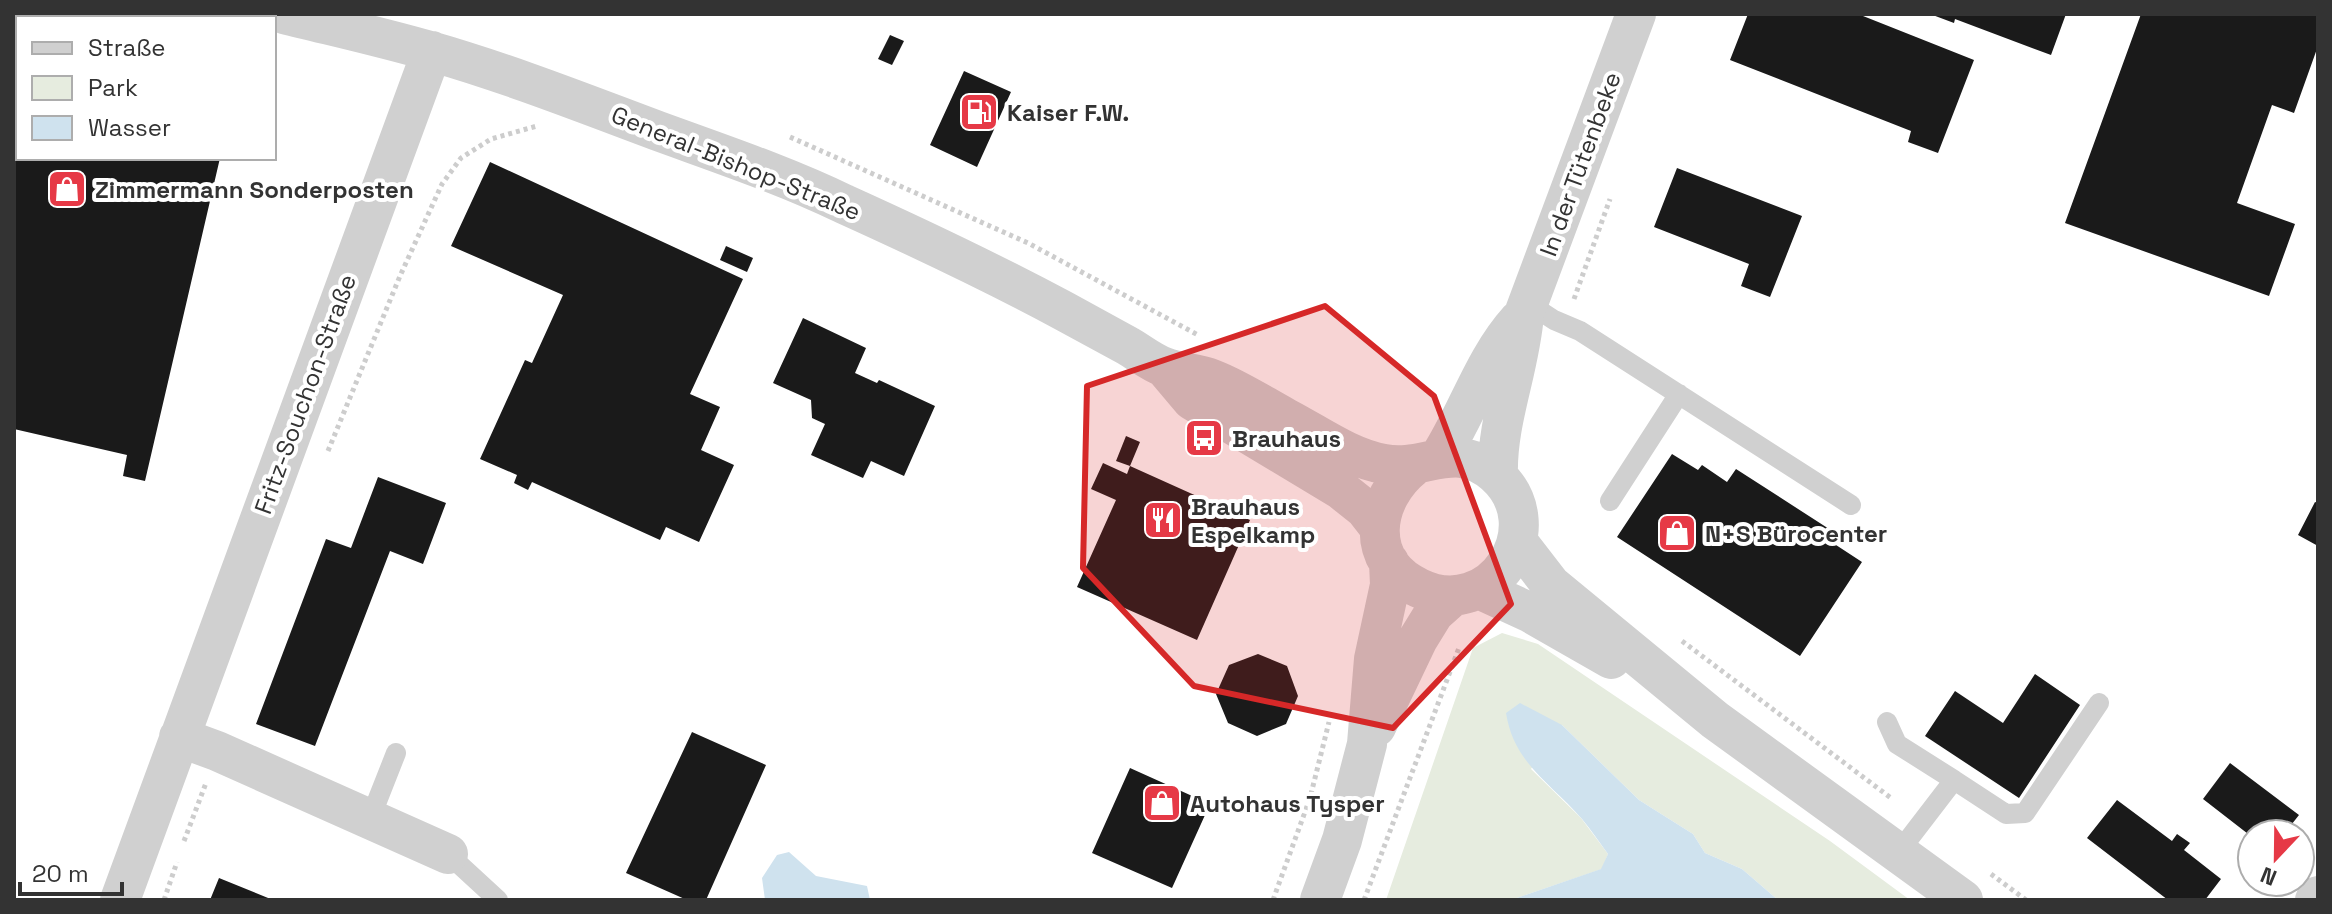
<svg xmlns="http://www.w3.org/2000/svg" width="2332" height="914" viewBox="0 0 2332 914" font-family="'Space Grotesk',sans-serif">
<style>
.green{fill:#e6ecdf}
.water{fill:#cfe2ee}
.building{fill:#1a1a1a}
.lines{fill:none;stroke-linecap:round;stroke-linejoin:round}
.path{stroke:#cdcdcd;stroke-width:5;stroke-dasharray:4 4;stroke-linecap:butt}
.service{stroke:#d0d0d0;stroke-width:20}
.minor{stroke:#d0d0d0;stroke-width:40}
.marked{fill:#d62828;fill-opacity:0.2;stroke:#d62828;stroke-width:6;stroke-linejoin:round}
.labels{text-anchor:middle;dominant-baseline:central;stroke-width:8;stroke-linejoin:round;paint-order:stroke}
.poi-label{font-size:24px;font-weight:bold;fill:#333;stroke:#fff;text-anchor:start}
.street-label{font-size:24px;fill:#333;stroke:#fff}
</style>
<rect width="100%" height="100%" fill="#fff"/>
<path class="green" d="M1502,633L1538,644L1830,841L1910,900H1778L1742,869L1705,853L1693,834L1639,800L1562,725L1531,769L1581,818L1608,854L1602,869L1511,900H1386L1473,648Z"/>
<path class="water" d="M1520,703L1562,725L1639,800L1693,834L1705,853L1742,869L1778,900H1511L1601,869L1608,854C1600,843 1591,830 1582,819C1551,783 1514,764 1506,713Z
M789,852L816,876L867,886L870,900H765L762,878L777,855Z"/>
<path class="building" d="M1748,14H1858L1974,60L1938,153L1908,142L1911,131L1730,60Z
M1930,14H2066L2051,55L1955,19L1954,23Z
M2141,14H2318V46L2294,113L2272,105L2237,203L2295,224L2269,296L2065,223Z
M890,35L904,41L892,65L878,59Z
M964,71L1011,92L977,167L930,145Z
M14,110L18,111V158H220L145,481L123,476L127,455L14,429Z
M490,162L743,279L690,394L720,407L701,450L734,465L699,542L666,527L660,540L532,482L528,490L514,483L517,475L480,459L525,360L532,363L563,295L451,246Z
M1677,168L1802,216L1770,297L1741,286L1749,264L1654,227Z
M726,246L753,258L747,272L720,260Z
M803,318L866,348L855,373L877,383L879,380L935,406L904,476L871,461L863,478L811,455L825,424L812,418L811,400L773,383Z
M1126,436L1140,442L1130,466L1116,461Z
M1672,454L1698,470L1702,465L1727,482L1736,469L1840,536L1836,545L1862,562L1800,656L1617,537Z
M1103,463L1127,474L1130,466L1250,520L1197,640L1077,587L1116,500L1091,489Z
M378,477L446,503L423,564L390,551L315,746L256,724L326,539L351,548Z
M2315,502L2318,503V546L2298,535Z
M1258,654L1287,666L1298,696L1286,724L1257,736L1228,723L1216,694L1229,665Z
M2035,674L2080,705L2019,798L1925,736L1955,691L2003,723Z
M692,732L766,765L706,900H687L626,873Z
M2230,763L2299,815L2284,834H2252V837L2203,799Z
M1130,768L1210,804L1172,888L1092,853Z
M2117,800L2172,841L2177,834L2190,843L2184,850L2221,879L2205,900H2168L2087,838Z
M219,878L273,900H210Z"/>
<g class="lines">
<path class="path" d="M790,137L1028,243L1198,335
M1574,299L1610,199
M328,451L400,276L442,184L461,158L491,139L537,126
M1682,641L1891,798
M184,841L206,783
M1991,874L2026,900
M164,900L177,862
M1273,900L1310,798L1329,722
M1364,900L1459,648"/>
<path class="service" d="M1528,303L1554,320L1580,331L1851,505
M1610,501L1679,394
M1887,722L1897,744L1954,780L1898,853
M1954,780L2006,814L2025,813L2099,703
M370,819L396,753
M448,854L498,900"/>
<path class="minor" d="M284,14C332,26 382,37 430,51C507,73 583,103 658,131C721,154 784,175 844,204C917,237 991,272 1062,310C1084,322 1106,334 1128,346C1140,353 1151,362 1164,367C1179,373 1197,373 1212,379C1238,389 1262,405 1286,418C1317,434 1349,458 1384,464C1426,472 1455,439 1495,474C1555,527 1491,623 1419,588C1363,562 1372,499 1414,466
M1165,368L1192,400L1340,489L1365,509L1379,527
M1439,458C1468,413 1483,360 1519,320
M1498,476C1496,421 1520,369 1524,314L1636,14
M1517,541L1551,585L1715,720L1963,900
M1479,589L1529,612L1611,659
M1376,727L1418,639L1434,613L1453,596
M179,737L217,751L448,854
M120,900L432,51
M1320,900L1342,840L1367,744L1374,659L1390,585L1389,562
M2315,900L2318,896"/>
</g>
<path class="marked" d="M1325,306L1434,396L1511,604L1393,728L1194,686L1083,568L1087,386Z"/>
<defs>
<symbol id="fuel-square" viewBox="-11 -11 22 22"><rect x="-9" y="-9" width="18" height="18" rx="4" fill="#e63946" stroke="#fff"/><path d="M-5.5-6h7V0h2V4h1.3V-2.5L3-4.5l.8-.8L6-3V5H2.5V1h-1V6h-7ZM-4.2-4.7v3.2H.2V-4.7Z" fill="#fff"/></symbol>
<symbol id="shop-square" viewBox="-11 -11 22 22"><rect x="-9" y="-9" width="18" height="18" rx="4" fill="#e63946" stroke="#fff"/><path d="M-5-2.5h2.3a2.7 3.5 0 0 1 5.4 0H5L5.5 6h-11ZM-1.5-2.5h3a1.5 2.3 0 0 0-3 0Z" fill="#fff"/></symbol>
<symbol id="bus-square" viewBox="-11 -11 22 22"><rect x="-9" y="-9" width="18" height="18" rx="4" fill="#e63946" stroke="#fff"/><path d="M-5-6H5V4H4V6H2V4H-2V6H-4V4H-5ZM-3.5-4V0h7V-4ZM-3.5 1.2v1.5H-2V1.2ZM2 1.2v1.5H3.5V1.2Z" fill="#fff"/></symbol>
<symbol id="restaurant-square" viewBox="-11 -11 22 22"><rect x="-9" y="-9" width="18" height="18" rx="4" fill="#e63946" stroke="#fff"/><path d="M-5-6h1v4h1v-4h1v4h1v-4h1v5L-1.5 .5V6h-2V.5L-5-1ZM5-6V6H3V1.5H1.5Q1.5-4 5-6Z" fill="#fff"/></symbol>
</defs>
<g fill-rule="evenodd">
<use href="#fuel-square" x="957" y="90" width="44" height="44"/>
<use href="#shop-square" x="45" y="167" width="44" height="44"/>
<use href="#bus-square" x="1182" y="416" width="44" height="44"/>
<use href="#restaurant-square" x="1141" y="498" width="44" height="44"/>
<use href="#shop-square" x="1655" y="511" width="44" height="44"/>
<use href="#shop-square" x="1140" y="781" width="44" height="44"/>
</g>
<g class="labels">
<g class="poi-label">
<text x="1007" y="112">Kaiser F.W.</text>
<text x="95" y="189">Zimmermann Sonderposten</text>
<text x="1232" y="438">Brauhaus</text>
<text x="1191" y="506">Brauhaus<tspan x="1191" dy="28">Espelkamp</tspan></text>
<text x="1705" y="533">N+S Bürocenter</text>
<text x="1190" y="803">Autohaus Tysper</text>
</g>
<g class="street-label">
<text transform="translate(736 163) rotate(22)">General-Bishop-Straße</text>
<text transform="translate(1580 164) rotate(-70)">In der Tütenbeke</text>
<text transform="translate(305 394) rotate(-70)">Fritz-Souchon-Straße</text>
</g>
</g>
<rect width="2332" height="914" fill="none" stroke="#333333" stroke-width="32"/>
<rect x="16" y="16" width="260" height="144" fill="#ffffff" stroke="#adadad" stroke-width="2"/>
<rect x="32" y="42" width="40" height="12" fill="#d0d0d0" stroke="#adadad" stroke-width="2"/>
<text x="88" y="56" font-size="24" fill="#333333">Straße</text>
<rect x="32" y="76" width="40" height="24" fill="#e6ecdf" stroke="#adadad" stroke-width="2"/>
<text x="88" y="96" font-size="24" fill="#333333">Park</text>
<rect x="32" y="116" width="40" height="24" fill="#cfe2ee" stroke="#adadad" stroke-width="2"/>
<text x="88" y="136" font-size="24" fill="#333333">Wasser</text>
<g transform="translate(2276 858) rotate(202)"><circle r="38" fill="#ffffff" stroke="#adadad" stroke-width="2"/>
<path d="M0-6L14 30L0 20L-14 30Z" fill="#e63946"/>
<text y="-12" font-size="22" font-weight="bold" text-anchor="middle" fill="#333333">N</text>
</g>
<path d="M20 882v12h102v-12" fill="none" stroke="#333333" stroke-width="4"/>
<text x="32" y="882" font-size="24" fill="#333333" stroke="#ffffff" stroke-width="6" paint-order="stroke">20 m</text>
</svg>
